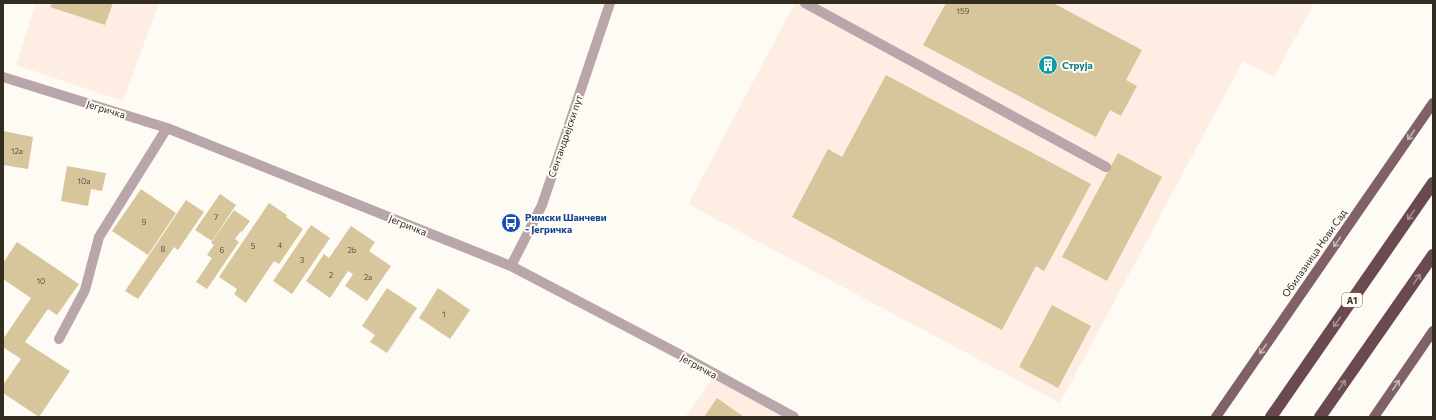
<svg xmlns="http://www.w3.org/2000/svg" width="1436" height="420" viewBox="0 0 1436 420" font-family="Commissioner,sans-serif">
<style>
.commercial{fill:#feede2}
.building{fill:#d7c69c}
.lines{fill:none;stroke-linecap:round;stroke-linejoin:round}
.minor{stroke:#b8a6aa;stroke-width:10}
.major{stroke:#7f6167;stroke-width:10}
.highway{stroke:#6a4950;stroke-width:12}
.oneway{stroke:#c4b6b5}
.oneway2{stroke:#a59092}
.labels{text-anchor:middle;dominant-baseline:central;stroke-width:4;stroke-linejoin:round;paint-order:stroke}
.number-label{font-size:8px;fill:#5b533f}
.shield{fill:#fdfbf4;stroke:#6f6b60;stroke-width:1}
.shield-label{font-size:9px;font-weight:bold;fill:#322d20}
.culture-label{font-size:10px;font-weight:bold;fill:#0d838f;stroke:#fdfbf4;text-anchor:start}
.street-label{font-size:10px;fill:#322d20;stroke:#fdfbf4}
.transit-label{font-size:10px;font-weight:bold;fill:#164399;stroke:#fdfbf4;text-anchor:start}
</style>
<rect width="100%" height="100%" fill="#fdfbf4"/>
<path class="commercial" d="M36,3H159L123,101L16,65Z
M795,3H1314L1274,77L1243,61L1060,403L688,204Z
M715,375L790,417H685Z"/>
<path class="building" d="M52,3H113L105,25L50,7Z
M946,3H1053L1142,50L1126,80L1137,86L1121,116L1110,110L1096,137L923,45Z
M886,75L1091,184L1044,271L1036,266L1002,330L792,217L828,149L842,157Z
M3,131L33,137L28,169L3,165Z
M1118,153L1162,177L1107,281L1062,257Z
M67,166L106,173L102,191L91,189L88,206L61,201Z
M141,189L176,213L148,255L112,231Z
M220,194L236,205L212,241L195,230Z
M186,200L204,212L178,250L174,247L138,299L125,291Z
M269,203L287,215L286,217L303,229L279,264L274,261L246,303L234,294L237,289L219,277Z
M234,210L250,221L242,232L241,231L235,239L239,242L207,289L196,282L212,258L207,255L214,245L211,243Z
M311,225L330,238L292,294L273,281Z
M351,226L375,242L369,251L391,266L367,301L345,286L353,274L348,271L330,298L306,281L324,254L329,258Z
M17,242L79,284L57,315L48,309L25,342L70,371L39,417L3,393V385L21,359L3,347V339L31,298L3,279V263Z
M387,288L417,308L387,353L370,342L375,335L362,326Z
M438,288L470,310L450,339L419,318Z
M1052,305L1091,326L1058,388L1019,367Z
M717,398L744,417H704Z"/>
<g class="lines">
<path class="minor" d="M805,3L1106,167
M3,77L167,128L511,266L677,353L794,417
M511,266L542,205L610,3
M59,339L85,290L99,237L167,128"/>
<path class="major" d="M1216,417L1433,103
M1374,417L1433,331"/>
<path class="highway" d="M1271,417L1433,183
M1320,417L1433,255"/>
</g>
<defs><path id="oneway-shaft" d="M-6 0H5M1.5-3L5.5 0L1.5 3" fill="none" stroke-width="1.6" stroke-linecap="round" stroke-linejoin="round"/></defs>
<g class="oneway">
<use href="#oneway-shaft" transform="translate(1411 135) rotate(125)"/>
<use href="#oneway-shaft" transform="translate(1337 242) rotate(125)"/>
<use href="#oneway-shaft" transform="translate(1263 349) rotate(125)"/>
<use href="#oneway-shaft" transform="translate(1396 385) rotate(-56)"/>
</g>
<g class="oneway2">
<use href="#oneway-shaft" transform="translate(1411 215) rotate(125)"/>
<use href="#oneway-shaft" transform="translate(1417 279) rotate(-55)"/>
<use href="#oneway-shaft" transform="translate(1337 322) rotate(125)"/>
<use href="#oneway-shaft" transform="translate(1342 385) rotate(-55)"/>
</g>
<defs>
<symbol id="building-disc" viewBox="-11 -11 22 22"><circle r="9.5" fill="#0f9aa8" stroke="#fdfbf4"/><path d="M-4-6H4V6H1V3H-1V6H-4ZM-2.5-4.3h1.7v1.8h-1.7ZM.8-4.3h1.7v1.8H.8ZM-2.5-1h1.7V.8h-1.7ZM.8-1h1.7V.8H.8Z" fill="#fff"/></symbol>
<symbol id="bus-disc" viewBox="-11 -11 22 22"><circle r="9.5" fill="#1a4fb4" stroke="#fdfbf4"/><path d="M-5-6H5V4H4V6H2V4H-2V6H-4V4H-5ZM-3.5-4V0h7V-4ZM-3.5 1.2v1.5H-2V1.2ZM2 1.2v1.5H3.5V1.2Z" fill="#fff"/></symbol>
</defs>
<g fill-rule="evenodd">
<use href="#building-disc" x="1037" y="54" width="22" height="22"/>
<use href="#bus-disc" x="500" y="212" width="22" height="22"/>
</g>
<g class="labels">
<g class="number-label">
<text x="963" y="11">159</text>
<text x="17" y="151">12a</text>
<text x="84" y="181">10a</text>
<text x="216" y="217">7</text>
<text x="144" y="222">9</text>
<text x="280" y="245">4</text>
<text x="253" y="246">5</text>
<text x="163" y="249">8</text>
<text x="222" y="250">6</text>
<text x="352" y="250">2b</text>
<text x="302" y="260">3</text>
<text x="331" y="275">2</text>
<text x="368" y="277">2a</text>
<text x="41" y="281">10</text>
<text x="444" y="314">1</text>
</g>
<rect class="shield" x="1342" y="293" width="20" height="14" rx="3"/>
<g class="shield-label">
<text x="1352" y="300">A1</text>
</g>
<g class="culture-label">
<text x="1062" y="65">Струја</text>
</g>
<g class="street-label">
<text transform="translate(106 109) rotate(17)">Јегричка</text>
<text transform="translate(565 136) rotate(-71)">Сентандрејски пут</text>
<text transform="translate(408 225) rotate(22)">Јегричка</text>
<text transform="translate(1314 253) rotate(-55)">Обилазница Нови Сад</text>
<text transform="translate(699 366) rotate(29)">Јегричка</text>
</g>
<g class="transit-label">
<text x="525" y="217">Римски Шанчеви<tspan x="525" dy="12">- Јегричка</tspan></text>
</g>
</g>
<rect width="1436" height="420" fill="none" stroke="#322d20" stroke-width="8"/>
</svg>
